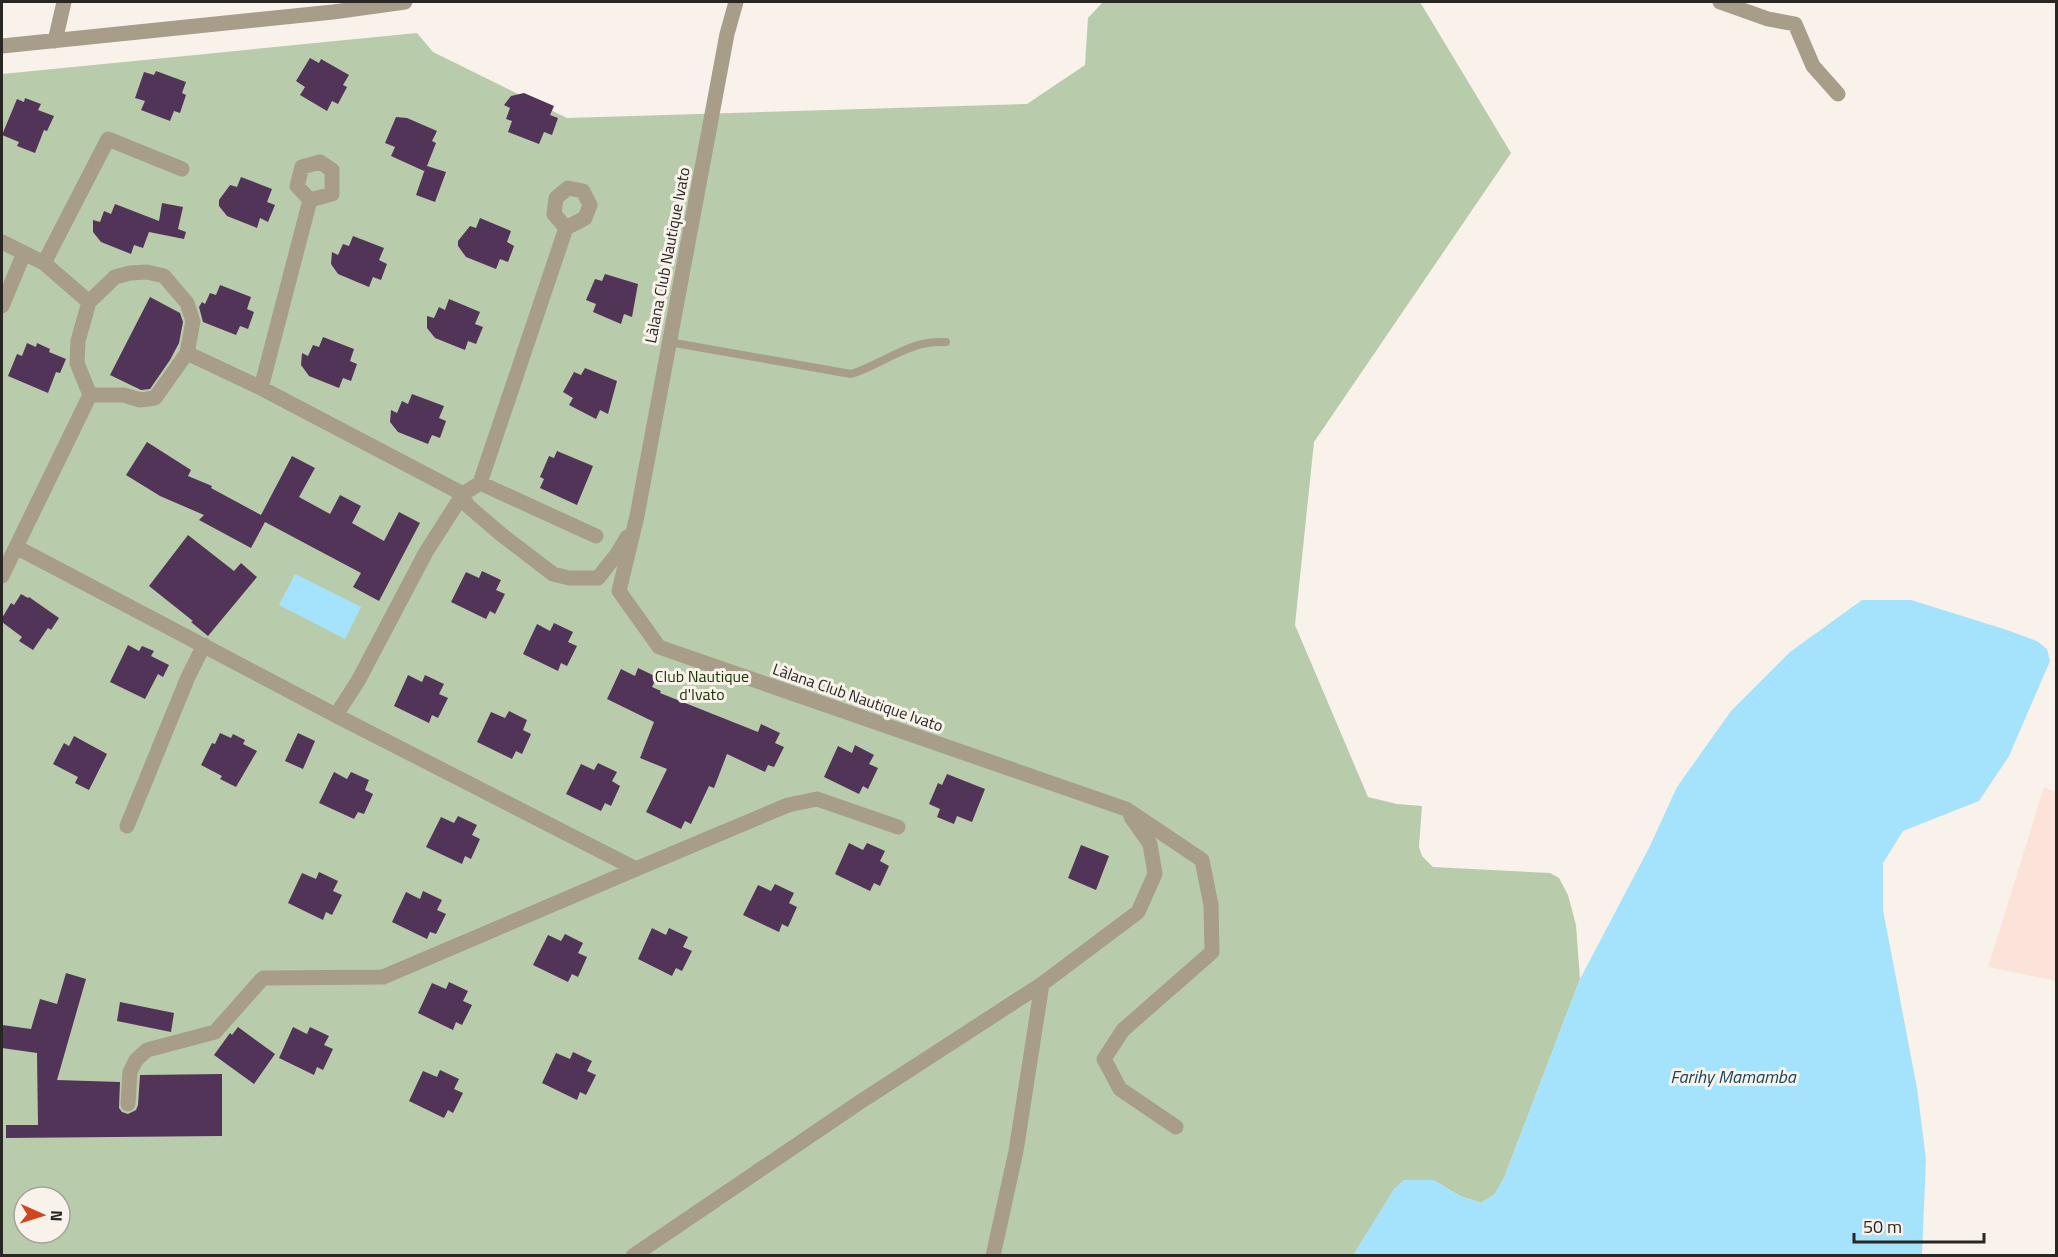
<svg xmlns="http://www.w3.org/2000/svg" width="2058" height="1257" viewBox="0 0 2058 1257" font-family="'Titillium Web',sans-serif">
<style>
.industrial{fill:#fce3da}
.green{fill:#b8ccab;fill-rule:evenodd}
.water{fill:#a5e3fd}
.building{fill:#533459}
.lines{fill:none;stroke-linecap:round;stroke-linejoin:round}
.service{stroke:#a79d88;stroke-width:8}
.minor{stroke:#a79d88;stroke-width:15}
.labels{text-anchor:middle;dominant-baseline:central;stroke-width:6;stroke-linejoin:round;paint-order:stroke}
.street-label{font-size:16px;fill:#292724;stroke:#f8f2eb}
.park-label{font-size:16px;fill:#193200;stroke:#f8f2eb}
.water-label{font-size:18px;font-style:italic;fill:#15485b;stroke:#f8f2eb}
</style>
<rect width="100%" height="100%" fill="#f8f2eb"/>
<path class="industrial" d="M2044,787L2056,792V981L1988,967Z"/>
<path class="green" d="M1103,2H1420L1511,153L1314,442L1295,625L1368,797L1397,804L1422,806L1419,847L1422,856L1433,867L1550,873L1559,878L1568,895L1576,925L1580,979L1504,1178L1495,1194L1481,1203L1460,1196L1433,1180L1395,1188L1353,1256H2V74L417,33L433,52L567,118L1027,104L1085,65L1088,18ZM24,1197H60V1233H24Z"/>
<path class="water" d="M295,574L361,607L345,639L279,605Z
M1862,600H1911L2007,630L2037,641L2047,649L2050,661L2009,756L1979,801L1903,831L1883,863V910L1917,1088L1926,1159L1922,1255H1353L1395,1188L1404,1180H1433L1460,1196L1481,1203L1495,1194L1504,1178L1580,979L1649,848L1677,787L1731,711L1790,652Z"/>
<path class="building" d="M310,58L319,63L321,59L349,75L343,85L347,87L338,104L332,101L327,111L300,95L305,87L296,81Z
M156,71L186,82L182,93L186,95L180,113L174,111L170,121L141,110L145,101L135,98L144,72L154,75Z
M524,93L554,106L550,115L558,118L552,135L544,132L539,144L508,132L512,121L506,119L510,108L504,105L511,96Z
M25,98L41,104L38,110L54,116L47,131L44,130L35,153L17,146L19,142L2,135L17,99L24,102Z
M396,117L407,118L437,131L432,141L436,143L427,166L446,172L435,202L416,195L425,169L424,171L391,156L395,147L385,143Z
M241,177L272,189L267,202L275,205L268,222L260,218L257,228L227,216L219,206V200L230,185L237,187Z
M162,203L183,207L178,229L186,232L184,239L149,232L143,248L134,245L131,254L101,242L93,232V220L100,222L104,211L111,214L115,204L159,221Z
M480,218L511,231L507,242L514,246L508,262L500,259L496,269L466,257L458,246V241L470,226L476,228Z
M353,236L384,248L379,260L387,264L381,280L373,277L369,287L338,274L331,264L332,252L338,255L343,244L349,246Z
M605,274L638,284L632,317L624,314L621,324L593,312L596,304L586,300L595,279L602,281Z
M220,285L251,297L247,309L254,312L248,329L240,326L236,335L203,322L199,307L202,302L205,304L210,293L216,295Z
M150,297L180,313L183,322L179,343L170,360L150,389L141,390L110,375Z
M449,299L480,312L475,324L483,327L476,344L468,341L465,350L435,338L427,328V316L434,318L439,307L445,310Z
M323,337L354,349L350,361L357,364L351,381L343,378L339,388L309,376L301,365L302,353L308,356L313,345L319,347Z
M27,343L36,347L37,343L50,349L49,352L66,359L60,373L56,372L48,393L8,376L17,354L22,356Z
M585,368L617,381L608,414L600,410L596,419L569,405L573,398L563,392L574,372L581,375Z
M412,394L444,406L439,418L446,421L440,438L432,435L428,444L398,432L390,422L391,410L397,413L402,401L408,404Z
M147,442L191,470L188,476L212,486L211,488L261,515L292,456L315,468L299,497L330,514L340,495L361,506L352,523L384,541L399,512L420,523L379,601L353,587L361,573L265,522L251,548L199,520L204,515L160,496L126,475Z
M557,451L593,466L577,505L540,488L544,479L540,477L549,456L554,458Z
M188,535L234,571L241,563L257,577L208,636L191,622L193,621L149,586Z
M482,571L501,580L496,590L505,594L495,614L490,611L486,619L451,602L466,572L479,578Z
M21,594L28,598L29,597L59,618L51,630L48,628L33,650L19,641L22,637L2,622V618L11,603L14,605Z
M554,623L573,632L568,642L577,646L567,666L561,663L558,671L523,654L537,624L550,631Z
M128,645L139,651L142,646L154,651L151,656L169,665L163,677L158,674L145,699L110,682Z
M638,668L657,677L652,687L661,691L660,693L758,732L761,724L780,733L775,743L784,747L774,767L768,765L765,772L727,754L714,788L709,786L691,824L685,821L681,829L646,812L667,769L640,758L654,722L607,699L621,669L635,676Z
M408,675L422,682L425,675L444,684L439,694L448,698L438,718L432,715L429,723L394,706Z
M509,711L527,720L523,730L531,734L522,754L516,751L512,759L477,742L491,712L505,718Z
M220,733L231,738L233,734L245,740L243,744L257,751L236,787L220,779L222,776L201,765L212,743L215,744Z
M298,733L315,741L303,769L285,761Z
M74,736L107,754L89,790L75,783L78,777L53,764L64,743L69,746Z
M855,745L874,755L869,764L878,768L868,789L863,786L859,794L824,777L838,746L852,753Z
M598,763L617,772L612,781L620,786L611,806L605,803L601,811L566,794L581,764L594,770Z
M334,772L347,779L351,772L369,780L365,790L373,794L364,814L358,812L354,819L319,803Z
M947,774L985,789L972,822L957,816L954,824L937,817L940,809L929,804L938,783L942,785Z
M458,816L477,825L472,835L480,839L471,859L465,856L462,864L426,847L441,817L454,823Z
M849,843L863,850L867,843L885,851L880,861L889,866L880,886L874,883L870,891L835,874Z
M1081,845L1109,856L1096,890L1068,878Z
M319,872L338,881L333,891L342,895L332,915L326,912L323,920L288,903L302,873L316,879Z
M775,884L794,893L789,903L797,907L788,927L782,924L779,932L743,915L758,885L771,891Z
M423,891L442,900L437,910L446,914L436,934L430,932L427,939L392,922L406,892L420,899Z
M652,928L666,935L669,928L688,937L683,947L692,951L682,971L676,968L672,976L638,959Z
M565,934L583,943L578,953L587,957L578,977L572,974L568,982L533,965L548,935L561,941Z
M66,973L86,979L57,1080L120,1082L119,1108L122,1112L128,1114L136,1110L138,1105L140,1075L222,1074V1136L6,1138V1125H38L37,1053L2,1048V1025L31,1029L40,999L57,1004Z
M449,982L468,991L463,1001L472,1005L462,1025L456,1022L453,1030L418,1013L432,983L446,989Z
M120,1002L174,1013L171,1032L117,1021Z
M238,1027L275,1054L254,1084L214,1055L230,1033L232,1035Z
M293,1027L307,1034L310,1027L329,1036L324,1045L333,1049L323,1070L317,1067L314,1075L279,1058Z
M573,1052L592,1061L587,1071L596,1075L586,1095L580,1092L577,1100L542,1083L556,1053L570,1059Z
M440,1070L459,1079L454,1089L463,1093L453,1113L448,1110L444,1118L409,1101L423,1071L437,1077Z"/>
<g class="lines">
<path class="service" d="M669,342L851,374C877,366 900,348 927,343C933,342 940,342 946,342"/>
<path class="minor" d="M736,2L727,34L637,516L619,591L659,647L1126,809L1202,860L1211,905L1212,952L1123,1030L1104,1059L1120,1089L1176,1127
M1720,2L1768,19L1795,24L1813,66L1838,94
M55,41L64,2
M2,46L333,12L405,2
M2,242L44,263L89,302
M44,263L108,139L182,169
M2,306L24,253
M187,353L155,398L140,400L124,395H90L77,363L78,341L89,302L115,277L130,273L147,272L164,276L187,303L193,321L187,353L261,388L463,494L480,483L596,536
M261,388L310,200L332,194V170L320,162L302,167L297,186L310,200
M90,395L16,547L339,717L636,869L788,805L817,799L898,827
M480,483L566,228L585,218L590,205L583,191L568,188L556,198L554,214L566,228
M2,576L16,547
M336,715L358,681L426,552L463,494L467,505L502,535L553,574L569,578H598L617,554L627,537
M127,826L188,677L204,645
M128,1104L130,1072L136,1060L147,1050L215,1032L263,978L383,977L636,869
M633,1256L860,1102L1042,984L1138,912L1155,874L1150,844L1131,817
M993,1256L1016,1151L1042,984"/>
</g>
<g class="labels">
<g class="street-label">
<text transform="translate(667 255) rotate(-79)">Làlana Club Nautique Ivato</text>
<text transform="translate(858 697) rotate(19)">Làlana Club Nautique Ivato</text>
</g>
<g class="park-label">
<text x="702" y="676">Club Nautique<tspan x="702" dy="18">d'Ivato</tspan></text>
</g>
<g class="water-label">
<text x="1733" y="1076">Farihy Mamamba</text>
</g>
</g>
<rect width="2058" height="1257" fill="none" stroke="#292724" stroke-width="6"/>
<g transform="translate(42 1215) rotate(93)"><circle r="28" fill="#f8f2eb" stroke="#a5a19b" stroke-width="1.5"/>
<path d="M0-4.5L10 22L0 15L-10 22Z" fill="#d0471f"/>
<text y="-9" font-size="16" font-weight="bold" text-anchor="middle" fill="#292724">N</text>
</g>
<path d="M1854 1233v9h130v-9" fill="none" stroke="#292724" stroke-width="3"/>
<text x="1863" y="1233" font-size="18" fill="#292724" stroke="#f8f2eb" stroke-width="4.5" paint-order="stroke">50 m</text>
</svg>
